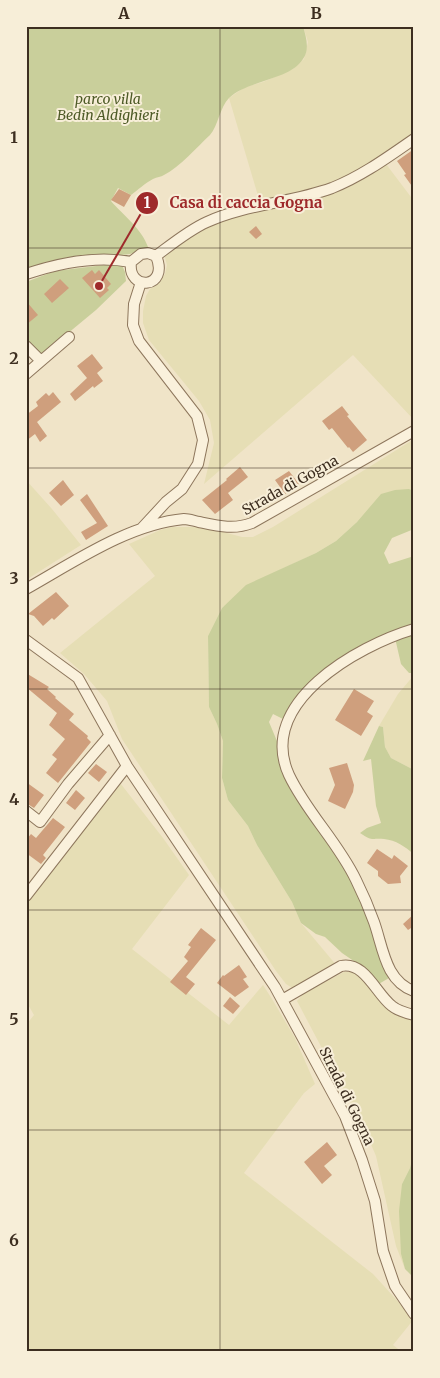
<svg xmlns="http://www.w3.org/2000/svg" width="440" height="1378" viewBox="0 0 440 1378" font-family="Merriweather,serif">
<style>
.farmland{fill:#e6deb5}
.green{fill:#c9cf9b}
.building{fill:#cf9f7d}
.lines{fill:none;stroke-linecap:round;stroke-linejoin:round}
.street-casing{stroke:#8d765c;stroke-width:12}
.street{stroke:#faf1dc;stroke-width:10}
.grid{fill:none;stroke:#3d2e20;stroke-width:1;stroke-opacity:0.55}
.labels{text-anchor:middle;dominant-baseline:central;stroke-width:4;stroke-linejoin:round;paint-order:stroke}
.park-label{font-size:14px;font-style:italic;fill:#4d5a26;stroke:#f7eed8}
.street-label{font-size:14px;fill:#3d2e20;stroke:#f7eed8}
.leader{fill:none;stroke:#9e2a2b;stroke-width:2}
.callout-dot{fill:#9e2a2b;stroke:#f7eed8;stroke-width:2}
.mark-label{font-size:15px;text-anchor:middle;font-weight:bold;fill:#fff}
.callout-label{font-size:15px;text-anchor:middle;font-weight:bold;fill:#9e2a2b;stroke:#f7eed8;stroke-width:4;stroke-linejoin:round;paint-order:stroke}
.neatline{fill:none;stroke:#3d2e20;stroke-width:2}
.grid-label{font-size:16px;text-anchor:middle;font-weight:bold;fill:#3d2e20}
</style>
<rect width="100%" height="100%" fill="#f0e4c8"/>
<path class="farmland" d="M303,26H414V139L383,160L414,201V420L353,355L204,484L214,443L210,420L199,401L149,340L143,323V311L146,296L150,289L158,284L165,274L167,265L163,251L185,235L259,207V199L229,98L245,87L263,82L293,69L304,59L308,42Z
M414,439V491L409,489L357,522L336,541L316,553L267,576L234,598L222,608L208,636L209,707L217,724L223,741L222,778L228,800L248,826L257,845L292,902L301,923L337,966L294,989L286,984L276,971L122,739L107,701L84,674L60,653L155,576L129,544L160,530L172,527H204L242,537H253L273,527Z
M26,480L52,509L81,545L26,580Z
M414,675V770L391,758L385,747L383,727L379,726L398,694Z
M117,779L163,838L189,875L132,949L229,1025L263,985L272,999L295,1038L315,1084L304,1093L244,1173L373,1274L414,1319L393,1345L402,1352H26V1025L34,1015L26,1001V896Z
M344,972H357L414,1019V1153L410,1168L402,1184L401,1254L405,1269L396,1246L376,1156L364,1128L297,1001L304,993Z"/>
<path class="green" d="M26,26H303C306,37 310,49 303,59C290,80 248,80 229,98C220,107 218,126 210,135C197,147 180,167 164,175C161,177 157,177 153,179C145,183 138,190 131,195L118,188L111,201C123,215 142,229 148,247L130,254L51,263L26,271Z
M121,263L125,272L126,281L96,310L38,358L26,345V282L55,271Z
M409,489L414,491V529L392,538L384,553L389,564L414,556V673H409L401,664L395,638L317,679L289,722L273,714L269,722L290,772L352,874L389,978L377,985L361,966L342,953L325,937L316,934L301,923L292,902L257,845L248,826L228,800L222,778L223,741L217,724L209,707L208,636L222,608L246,585L316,553L336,541L357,522L381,494L395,490Z
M379,726L383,727L385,747L391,758L414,770V854C405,847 396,840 384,839C370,838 374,842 360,833L367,828L381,823L376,806L371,759L363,761Z
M414,1153V1278L405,1269L401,1254L399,1211L402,1184L410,1168Z"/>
<path class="building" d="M414,149V189L404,175L406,174L397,161Z
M119,189L131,195L124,207L111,200Z
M256,226L262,234L256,239L249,232Z
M92,270L95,274L99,270L111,284L107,288L109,290L100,298L82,278Z
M60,279L69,288L52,303L44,294Z
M26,301L38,315L26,325Z
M92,354L103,368L97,373L103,381L94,388L93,386L75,401L70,394L87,378L77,366Z
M53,392L61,402L37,422L47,436L40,442L35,434L26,441V415L38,406L36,402L46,393L49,396Z
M342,406L349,415L347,416L367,440L353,452L349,447L348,448L332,428L329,430L322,421Z
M240,467L248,477L228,493L233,500L215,514L202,500L227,480L226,479Z
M289,471L299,484L285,494L275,480Z
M63,480L74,495L61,506L49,493Z
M87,494L108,526L86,540L81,532L97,523L80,500Z
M56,592L69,606L54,620L52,618L43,626L34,616L28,614Z
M26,673L49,687L47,689L56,697L55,698L74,714L69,720L88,736L87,738L91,742L58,783L46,773L57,759L52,755L65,739L49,725L57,713L26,687Z
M354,689L374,701L367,712L373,716L361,736L335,720Z
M347,763L354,785L353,792L345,809L328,801L335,785L329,768Z
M96,764L107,772L99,782L88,773Z
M26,782L44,795L34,808L26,803Z
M76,790L85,798L75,810L66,803Z
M53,818L65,827L43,855L46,858L41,864L26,853V840L31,834L36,838Z
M377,849L392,859L394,855L408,866L400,876L401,883L388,884L378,876V871L367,863Z
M414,914V926L408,930L403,924Z
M201,928L216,940L186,977L195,984L186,995L170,982L188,961L184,957L191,947L188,945Z
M239,965L247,977L243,979L249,987L235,997L217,983L223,975L224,976Z
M230,997L240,1006L233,1014L223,1006Z
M327,1142L337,1155L324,1166L332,1175L322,1184L304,1162Z"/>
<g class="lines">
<defs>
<path id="street" d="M148,253L156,256C170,289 127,292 131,262L141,254Z
M156,256C172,244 189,230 207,222C246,204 291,203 332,188C362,176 388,157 414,139
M26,274C59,263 97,255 131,262
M141,282L134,304L133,325L139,341L197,416L203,440L198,464L182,489L166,502L142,528
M26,346L41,361
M26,374L69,337
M26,589C74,562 129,524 184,519C189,519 194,521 199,522C218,526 234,530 252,523L414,431
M414,629C357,646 256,703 289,775C307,813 338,842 356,880C363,894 369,908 374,922C383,947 385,981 414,991
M26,640L78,678L127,766L275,987L345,1116L362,1160L375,1201L383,1251L395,1286L414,1314
M26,811L40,822L68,784L110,735
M26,896L127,766
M282,1000L341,966C365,961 376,994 392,1006C398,1011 406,1013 414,1015"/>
</defs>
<use href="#street" class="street-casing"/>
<use href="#street" class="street"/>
</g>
<path class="grid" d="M220,26V1352M26,248H414M26,468H414M26,689H414M26,910H414M26,1130H414"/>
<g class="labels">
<g class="park-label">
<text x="108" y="99">parco villa<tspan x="108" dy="16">Bedin Aldighieri</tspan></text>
</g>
<g class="street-label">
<text transform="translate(290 485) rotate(-29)">Strada di Gogna</text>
<text transform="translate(347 1096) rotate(64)">Strada di Gogna</text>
</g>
</g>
<path class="leader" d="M99 286L147 203"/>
<g class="callout-dot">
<circle cx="99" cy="286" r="5"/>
<circle cx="147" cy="203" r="12"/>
</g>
<g class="mark-label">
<text x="147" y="208">1</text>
</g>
<g class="callout-label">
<text x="246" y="208">Casa di caccia Gogna</text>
</g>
<rect width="440" height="1378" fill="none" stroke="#f7eed8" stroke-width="55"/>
<rect x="28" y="28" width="384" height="1322" class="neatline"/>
<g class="grid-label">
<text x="124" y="19">A</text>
<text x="316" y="19">B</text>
<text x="14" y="143">1</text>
<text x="14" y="364">2</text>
<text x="14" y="584">3</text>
<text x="14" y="805">4</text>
<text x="14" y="1025">5</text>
<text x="14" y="1246">6</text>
</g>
</svg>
